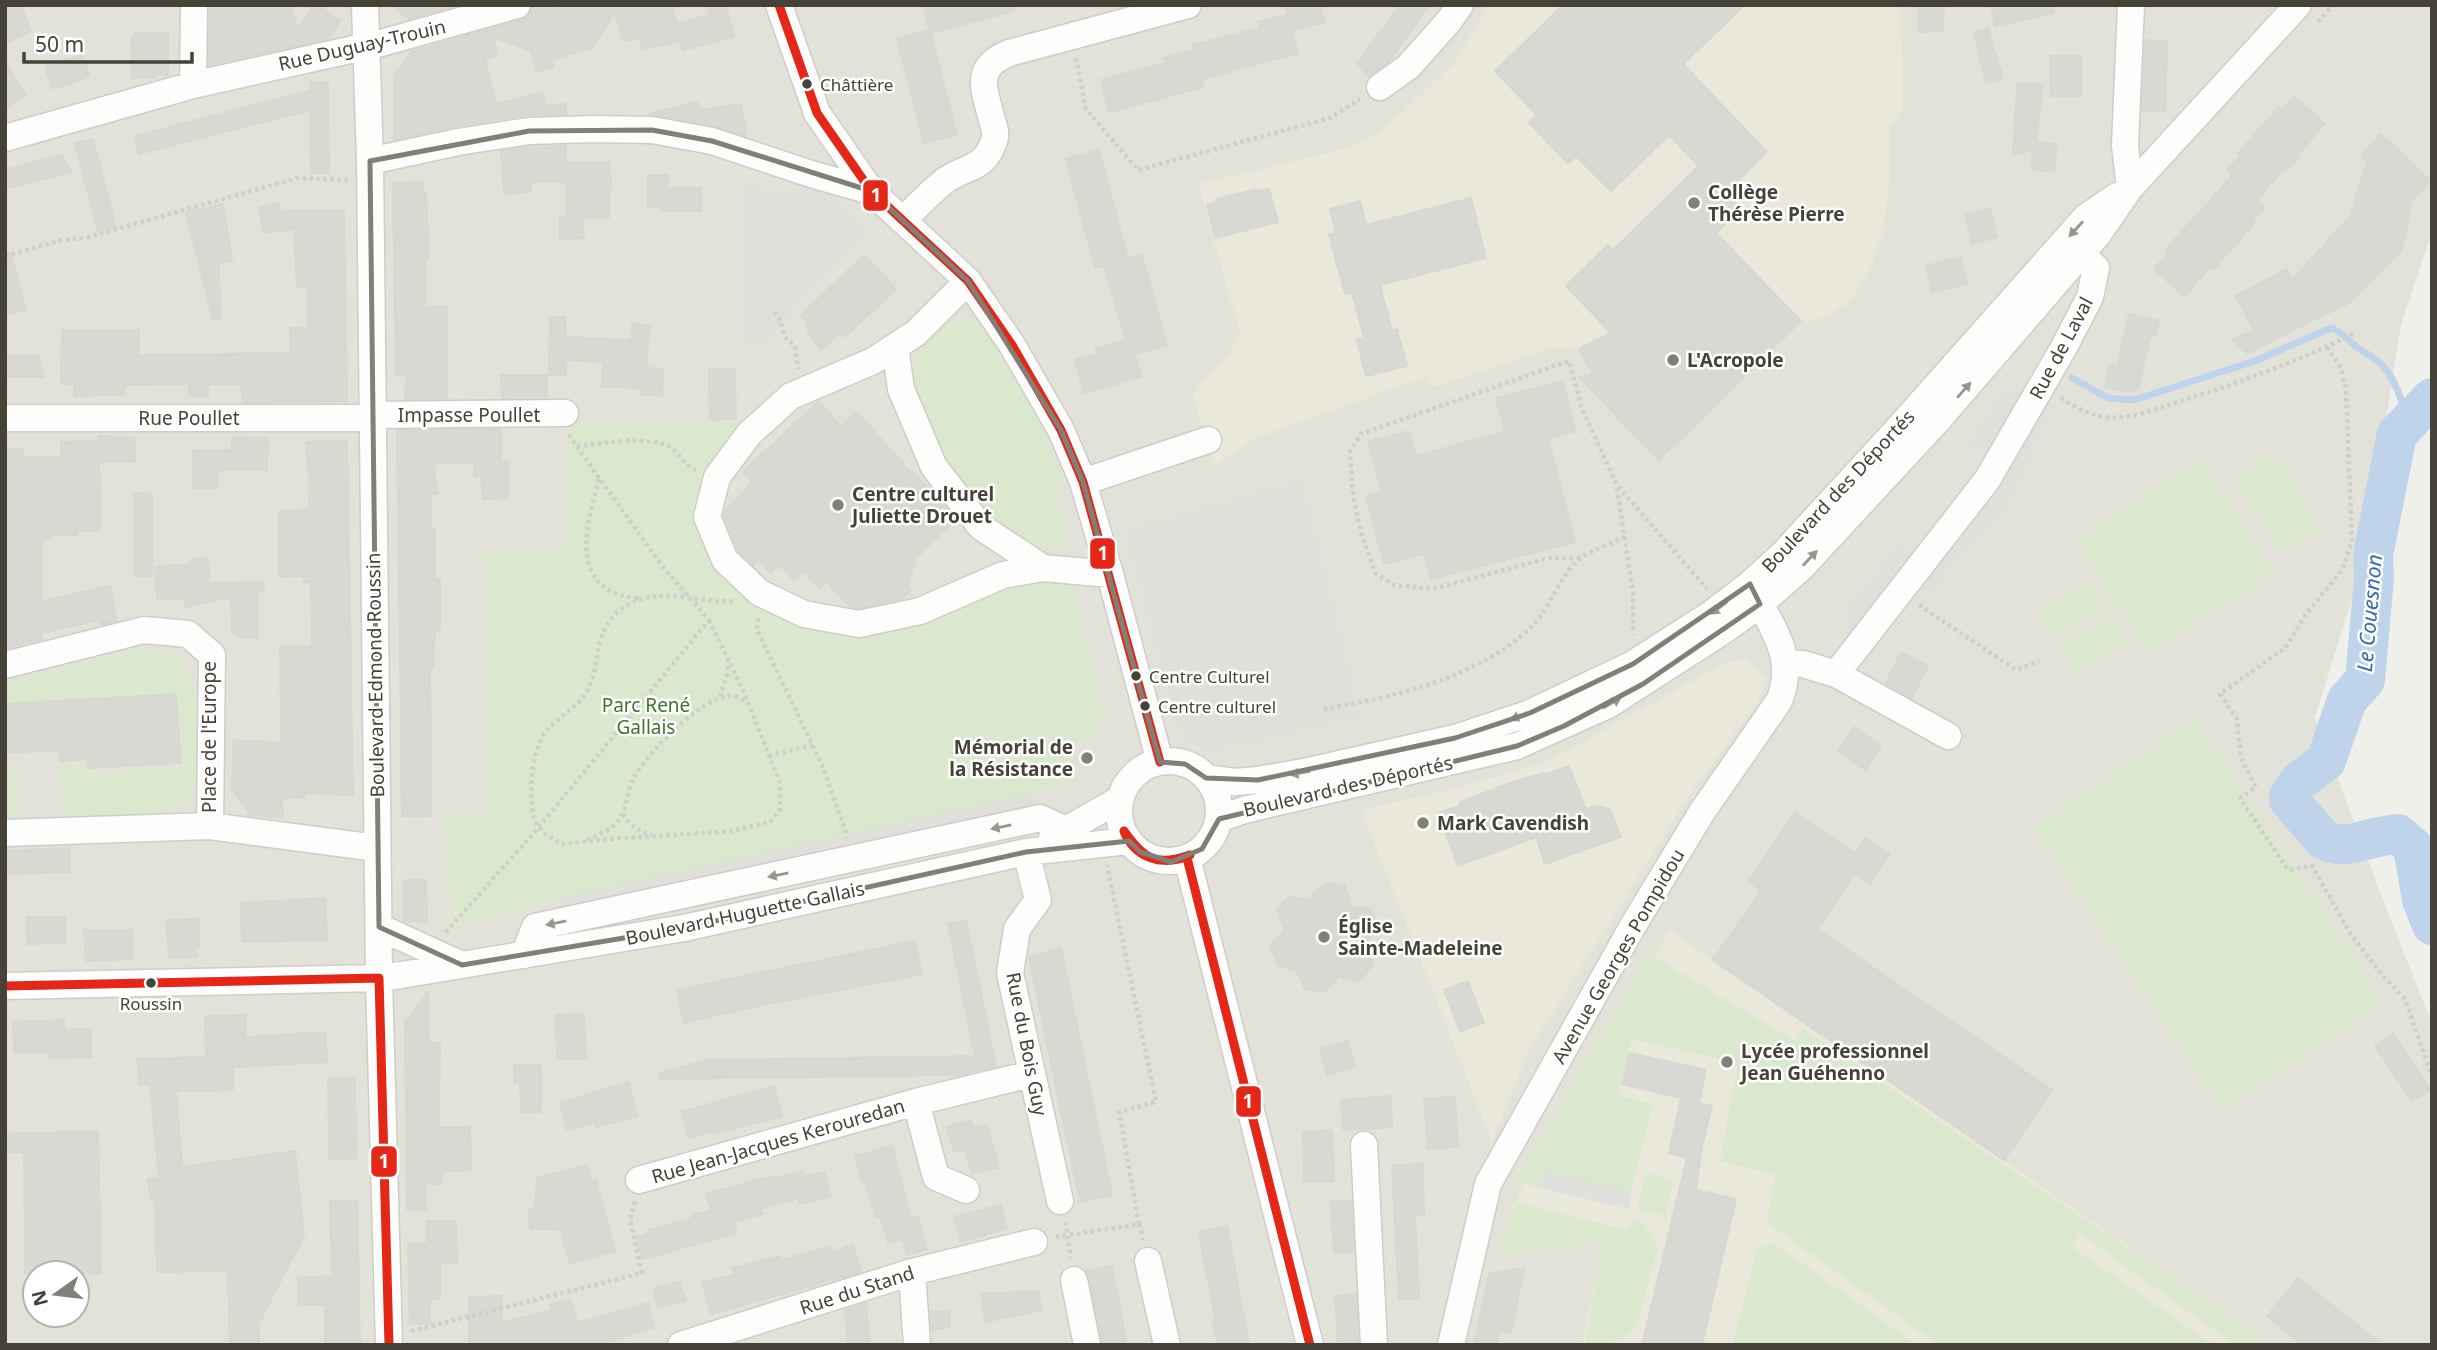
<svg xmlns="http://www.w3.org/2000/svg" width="2437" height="1350" viewBox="0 0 2437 1350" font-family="'Noto Sans',sans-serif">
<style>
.residential{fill:#e3e2d9;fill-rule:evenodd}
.education{fill:#eae8db}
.green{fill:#dae9cd}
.parking{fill:#dfdfdb}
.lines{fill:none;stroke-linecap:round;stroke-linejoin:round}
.stream{stroke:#bfd4ea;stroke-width:7}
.river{stroke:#bfd4ea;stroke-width:40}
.building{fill:#d9d9d4;stroke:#d8d7d1;stroke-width:2}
.minor-casing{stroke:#cecdc9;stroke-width:29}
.path{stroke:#d1cfcb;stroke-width:4.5;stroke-dasharray:3.5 3.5;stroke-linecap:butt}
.minor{stroke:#fdfdfc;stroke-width:26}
.bus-1-casing{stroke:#fff;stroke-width:14}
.bus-1{stroke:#e52718;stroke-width:9}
.oneway{fill:#989690}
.marked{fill:none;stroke:#827f76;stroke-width:5;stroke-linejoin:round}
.bus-dot{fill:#464237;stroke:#fff;stroke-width:2.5}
.poi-dot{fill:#827f76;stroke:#fff;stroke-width:2.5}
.labels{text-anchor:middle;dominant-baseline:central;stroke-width:5;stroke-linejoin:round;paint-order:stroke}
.bus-label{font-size:17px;fill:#464237;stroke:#fff;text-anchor:start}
.street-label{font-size:19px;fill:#464237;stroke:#fff}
.poi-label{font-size:19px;font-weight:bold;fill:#464237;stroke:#fff;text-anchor:start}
.park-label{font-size:19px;fill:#40732f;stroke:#fff}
.water-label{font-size:21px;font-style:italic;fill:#396ba9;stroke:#fff}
.line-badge{stroke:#fff;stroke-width:2.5}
.badge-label{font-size:19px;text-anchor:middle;font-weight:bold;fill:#fff}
</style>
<rect width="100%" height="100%" fill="#f0f0eb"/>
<path class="residential" d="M5,5H2432V232L2401,325L2364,560L2315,717L2378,887L2432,1024V1345H5ZM35,1273H77V1315H35Z"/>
<path class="education" d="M1489,5H1900L1903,108L1889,129L1890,176L1883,230L1873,263L1857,291L1847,303L1835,311L1818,319L1801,321L1727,245L1626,325L1579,349L1551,348L1433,387L1427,376L1256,438L1214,466L1193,397L1206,377L1221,364L1241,336L1198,184L1348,148L1377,133L1400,115L1455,62Z
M1745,659L1756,668L1766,681L1757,702L1690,795L1527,1053L1492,1141L1361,810L1453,789L1544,763L1725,663Z
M1669,930L2260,1337L2266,1345H1582L1603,1242L1495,1255L1519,1194Z"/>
<path class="green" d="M975,320L1030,401L1063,480L1056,492L1069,546L1023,550L979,516L940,463L911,381L917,355L925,340L938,328L956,321Z
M568,422H737L738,435L707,475L715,557L861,632L901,631L932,620L1021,582L1045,578L1071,582L1104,716L1095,732L1062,754L1076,777L1029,795L453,924L444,817L487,814L485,553L567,552Z
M2273,453L2320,527L2281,552L2234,478Z
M2201,460L2273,573L2148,653L2076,540Z
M2089,582L2105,608L2054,639L2038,613Z
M2109,616L2125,642L2074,673L2059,647Z
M143,647L179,660L199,700L200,768L188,801L150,818L64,820L60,767L86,765L88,774L180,768L175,700L5,710V682Z
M2195,720L2383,1003L2222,1109L2035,827Z
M5,770H14L16,821L5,822Z
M1649,954L1795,1041L1803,1029L2260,1337L2266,1345H2235L2080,1234L2072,1247L2214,1345H1938L1767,1223L1775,1175L1720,1161L1738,1063L1632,1039L1618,1095L1653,1104L1631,1192L1543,1171L1539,1187L1516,1182Z
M1646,1173L1673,1180L1666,1216L1637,1210Z
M1517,1203L1627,1230L1633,1219L1644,1224L1652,1233L1658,1248L1637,1324L1627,1336L1609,1345H1585L1603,1242L1495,1255Z
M1773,1243L1917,1345H1732L1758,1248Z"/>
<path class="parking" d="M741,186L797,198L803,187L832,193L867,232L762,345L744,344Z
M2006,385L2024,395L1984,455L1968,445Z
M2046,399L2056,404L2005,508L1928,595L1917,587L1986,498L1993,502Z
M1303,482L1361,713L1206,750L1182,740L1124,533Z
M1900,543L1916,556L1849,633L1843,613Z
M1029,795L1044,811L569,916L556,900Z
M1542,1171L1631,1192L1628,1209L1539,1187Z"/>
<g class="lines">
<path class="stream" d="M2072,378L2108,398L2134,400L2255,361L2331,328C2343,332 2348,341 2358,348C2365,353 2374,357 2381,364C2395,378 2404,403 2406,424"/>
<path class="river" d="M2432,398L2397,434L2373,555L2374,578L2365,680L2347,700L2326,761L2299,781L2289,796V800L2323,839C2340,850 2356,842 2374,838C2382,836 2390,835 2398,834L2413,847L2422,900L2432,925"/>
</g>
<path class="building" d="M5,5H21L31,31L5,43Z
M210,5H291L297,29L314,5H318L340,21L328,39L209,65Z
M391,5H458L409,19Z
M532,5H552V11L577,5H672L677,24L710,15L707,5H726L734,37L683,50L681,41L642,49L640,38L623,41L615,10L593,48L553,59L554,67L537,72L531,51L493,37L497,55L485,59L496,104L543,92L546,105L566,104V114L527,115L456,126L394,140V75L412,51L521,20L529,15Z
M923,5H1013L1014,11L930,33Z
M1286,5H1320L1325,22L1293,30L1290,20L1298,53L1202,79L1204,87L1109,112L1101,80L1166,63L1164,58L1195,50L1193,45L1260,28L1258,22L1288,15Z
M1400,5H1430L1389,61L1369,77L1357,63Z
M1563,5H1745L1683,64L1767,152L1726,193L1741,209L1716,233L1801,321L1659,460L1579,377L1593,374L1579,349L1611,333L1566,286L1608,245L1613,250L1699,166L1669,135L1611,191L1576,156L1568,163L1529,123L1537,115L1495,71Z
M1918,5H1944L1943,31L1918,32Z
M1991,5H2053V13L1995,26Z
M1988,29L2003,78L1986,83L1974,32Z
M930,30L957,135L924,143L897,39Z
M137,33H168V75L155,74L154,78H132L131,39Z
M2145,40L2167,42L2165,111L2142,110Z
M81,55L90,76L53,89L47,73V66Z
M2050,56H2081V96H2051Z
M5,61L26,96L5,108Z
M310,82H328L329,173H311L310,110L139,154L135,136L310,91Z
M2017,84H2043L2036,142L2057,144L2054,172L2031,169L2033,150L2013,155Z
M2294,96L2325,124L2298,154L2300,156L2286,171L2284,169L2257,199L2265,207L2252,221L2254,223L2214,269L2211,266L2184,296L2154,269L2168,253L2165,250L2233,175L2228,170L2241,155L2238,153L2279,107L2282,110Z
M697,102L699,110L741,104L747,136L715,126L649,114Z
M2381,134L2431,181L2412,201L2402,250L2349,303L2247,353L2232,340L2254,330L2236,296L2287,269L2292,280L2346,221L2351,214L2367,161L2361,155Z
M93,139L116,227L98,232L75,143Z
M566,146V163L609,162L612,189L609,192V218H583L584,238L560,239V217H566V182H531V192L504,194L501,151L530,147Z
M1099,150L1128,259L1142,255L1167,345L1135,354L1141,377L1084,393L1075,360L1097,354L1095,349L1126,340L1104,266L1095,268L1066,159Z
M61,155L72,172L5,189V170Z
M648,175H668V188H701V211H662V207H648Z
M423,182V192H426L429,259H426V307L447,306V398L405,399L406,376H396L393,183Z
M1258,189L1259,191L1269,189L1278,222L1215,238L1207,205L1217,202L1216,199Z
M1471,198L1486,258L1380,285L1392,331L1397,329L1407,366L1366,376L1357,340L1364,338L1352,292L1345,294L1329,234L1336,233L1330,209L1360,201L1366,225Z
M279,203L281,211L344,210L347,401L243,402L241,384H208V396H189V384L124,385V395L74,396V384H61L62,330H139V355L290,353V328H308V287H297L294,229L263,233L259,208Z
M223,204L232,261L219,262L220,319L213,320L186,213Z
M1990,208L1997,237L1972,244L1965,215Z
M11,253L26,310L5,315V254Z
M864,255L896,289L845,337L840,332L821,350L808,332L807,321L801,315Z
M1960,257L1968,284L1932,292L1926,266Z
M2129,314L2159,321L2156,333L2146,343L2149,342L2138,389L2127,392L2105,387L2110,365L2117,367Z
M550,317H565L566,375H549Z
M632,324L650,325L646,368L663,369L662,396L641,395L642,388L602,387L603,362L567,360L566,337L631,340Z
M38,355L44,377H5V356Z
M735,369L736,419L710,420L709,370Z
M501,375H547V397L502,398Z
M1563,381L1575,431L1548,438L1575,542L1431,579L1424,554L1384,564L1366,496L1382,491L1368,442L1409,431L1416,456L1505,432L1496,398Z
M818,402L841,426L856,411L906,467L935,493L955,520L916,558L908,585L911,591L905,595L904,598L860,608L851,607L827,582L820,588L803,571L794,580L779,565L771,573L758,560L753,565L738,551L724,516L725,510L753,482L743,472Z
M501,429V461H508V498L483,499L481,476H474V463H434L437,494H431V529H435V579H440V630H435L433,668H430L431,805L430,816H402L397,430Z
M98,436L135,438V462H99L101,526H99V531H77V535H51V539H42V601L110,586L117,621L100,625L99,620L42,633V639L5,648V450L22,449L23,457L61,458V442L99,441Z
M232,437L268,438L267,470H218V488H193V450H232Z
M347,441L353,795L304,793V798H282L283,818L251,815L232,790L234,740L281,743L280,646H312L311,582H304V576L279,577V511L309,510L310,472H308L306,442Z
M134,493L152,494V576H134Z
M208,558L210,583L263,582L264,590L258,592V638H238V634H232L231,597L186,607L184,598L157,600L155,567L191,564V559Z
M1901,653L1928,666L1912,698L1886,683Z
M176,694L181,763L88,768L87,759L61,761L59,750L5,753V704Z
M1854,727L1881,746L1865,770L1838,751Z
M1569,766L1586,809L1599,806L1610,809L1621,837L1545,864L1536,837L1458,866L1438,813L1460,806V802L1516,781L1544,773L1545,775Z
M1795,812L1855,853L1865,838L1890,854L1870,884L1855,874L1817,929L2052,1090L2004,1160L1713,960L1761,890L1748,881Z
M69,848L70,872L5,874V851Z
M404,880H426L427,922L404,921Z
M1325,883L1345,885L1352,907L1371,908L1378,927L1365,944L1373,964L1359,982L1339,976L1325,992L1305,989L1297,971L1279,966L1270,946L1284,930L1277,909L1289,897L1309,899Z
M325,898L327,940L242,942L241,903Z
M27,917H65V943L27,944Z
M198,919L200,947L196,948L197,957L169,958L166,920Z
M966,920L996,1066L960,1075L660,1079L659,1073L708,1060L975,1056L948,924Z
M84,930H132V959L86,961Z
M915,941L922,974L753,1007L684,1023L677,990Z
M1061,948L1112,1195L1080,1202L1029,957Z
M1468,981L1484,1023L1460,1031L1444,990Z
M428,992L429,1043H440L439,1127H470L471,1170L442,1171V1184H426V1210H407L405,1022Z
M584,1014L586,1059H557L556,1015Z
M246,1015L245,1037L325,1032L327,1062L233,1067V1090L176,1091L182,1167L295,1151L304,1236L259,1323V1345H230L228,1271L157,1272L155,1199L151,1200L148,1179L159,1178L150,1085H140L137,1059L206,1057L205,1016Z
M64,1020V1030L91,1029V1057L49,1058V1052L14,1053L13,1022Z
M2393,1034L2430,1090L2412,1101L2375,1045Z
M1347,1041L1355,1067L1327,1075L1320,1049Z
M1630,1053L1706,1070L1699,1103L1712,1106L1702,1147L1696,1190L1736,1199L1702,1345H1642L1687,1158L1669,1153L1681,1098L1622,1084Z
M514,1065H541V1112H521L520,1082L514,1083Z
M328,1078H355L356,1158L329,1159Z
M628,1082L637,1116L596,1127L594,1122L567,1130L560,1103Z
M774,1086L782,1116L715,1134L714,1131L689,1138L681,1112Z
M1391,1096L1392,1127L1343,1130L1341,1100Z
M1455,1097L1458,1147L1428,1149L1424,1099Z
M971,1120L973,1128L987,1125L999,1168L972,1173L965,1149L954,1152L947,1127Z
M1332,1130L1334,1181L1304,1182L1303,1132Z
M98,1131L101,1274L25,1273L24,1152H5V1134Z
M892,1146L911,1219L918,1217L927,1249L907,1255L902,1239L888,1243L880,1216L876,1217L865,1181L862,1182L855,1156Z
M1423,1164L1424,1215H1415L1419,1298L1399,1299L1392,1165Z
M587,1165L592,1182L596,1181L615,1251L570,1263L560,1229H530L529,1209L535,1208L537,1178Z
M802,1171L803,1177L824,1172L831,1196L800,1204L798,1198L760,1209L762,1214L734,1222L737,1233L642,1259L636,1237L646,1234L648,1230L693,1218V1215L711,1210L706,1194L764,1178L780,1177Z
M330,1201H357L360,1345H325V1305H299L298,1278L332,1276Z
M1351,1201L1354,1252L1334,1253L1331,1202Z
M1001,1205L1007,1229L961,1241L954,1217Z
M427,1221H456L457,1263H440V1299H430V1324H410L408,1244H427Z
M1227,1226L1249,1345H1218L1212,1320L1215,1319L1199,1232Z
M853,1245L861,1272L711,1314L702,1282L735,1275L733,1268L780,1256L781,1260L831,1247L832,1252Z
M1112,1266L1127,1345H1102L1087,1271Z
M1524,1268L1511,1333L1499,1331L1496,1345H1474L1489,1274Z
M2298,1278L2382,1345H2302L2267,1316Z
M680,1282L686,1300L658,1307L653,1288Z
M1038,1291L1042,1310L985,1322L981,1294Z
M1356,1294L1358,1345H1338L1335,1296Z
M502,1296L501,1323L551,1310L550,1305L570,1299L578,1323L648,1303L654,1327L597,1345H469V1297Z
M866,1303L870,1345H848L845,1310Z
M949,1311L950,1327L932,1330L931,1312Z"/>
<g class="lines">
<defs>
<path id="minor" d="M365,5L370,161L379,978L389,1345
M779,5L817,113L871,191
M193,85L194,5
M1380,87L1408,67L1449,21L1460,5
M5,138L193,85L381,43L517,5
M370,161L458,142L529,131L593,129L652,130L712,141L811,174L871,191L968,281L1012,345L1061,430L1083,482L1110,574L1160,762
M2130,188L2125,146L2131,5
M903,220C917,207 931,191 946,180C968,165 984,170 994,141C997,134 994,127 992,120C984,88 973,68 1009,53L1188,5
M968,281L916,333L873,361L791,396L749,434L717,477L707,517L725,560L760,593L804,614L859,624L920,611L1003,575L1043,568L1110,574
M895,347L901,389L934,467L981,527L1043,568
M372,415L565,413
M5,418H372
M1083,482L1208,440
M1786,663L1803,664L1836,674L1948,736
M5,665L144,630L188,634L212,655L210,826
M1836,674L1987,480L2063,349L2090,297L2096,268L2081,253
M1119 811a50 50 0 1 1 100 0a50 50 0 1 1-100 0Z
M1206,778L1235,782L1258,780L1309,771L1455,738L1530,713L1633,664L1708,616L1750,584L1781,556L1895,432L2086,217L2117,196
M1219,819L1244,810L1517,746L1608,705L1726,629L1760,604L1802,567L1938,420L2099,233L2130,188L2298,5
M5,833L210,826L377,848
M1052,838L1120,799
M1026,852L1038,900L1017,929L1010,973L1060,1201
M1187,858L1310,1345
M379,927L462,965
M524,955L535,927L1040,818L1066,830
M5,986L379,978L401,975L684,928L1026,852L1129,841
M916,1102L936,1177L966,1190
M1364,1145L1374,1345
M639,1180L916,1102L1031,1074
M1148,1261L1167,1345
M912,1272L917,1345
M1074,1280L1087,1345
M681,1345L912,1272L1034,1242
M1451,1345L1488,1184L1634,924L1702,812L1779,701C1797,658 1772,628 1753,590"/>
</defs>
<use href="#minor" class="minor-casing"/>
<path class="path" d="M2318,22L2333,5
M1076,58L1086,109L1138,170L1330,118L1360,99
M5,256L62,240L85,238L297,178L349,180
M774,312L781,320L784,336L795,347L798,369
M2327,347L2341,368L2346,390L2352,541L2342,570L2306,614L2285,648L2220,694L2237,719L2241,758L2256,787L2240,798L2288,870L2312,866L2350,933L2377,969L2405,999L2432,1076
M2061,398C2074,406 2088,415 2105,417C2130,420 2155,409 2178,402C2239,383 2298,361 2355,333
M577,446C601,444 650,434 671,448C681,455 684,466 696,470
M599,479C590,514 569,574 615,593C623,597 633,597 642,599
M1617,488L1633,593V635
M1580,558H1549L1433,589L1394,585L1376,574L1362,536L1353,497L1350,452L1361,434L1569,361L1582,409L1617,485L1707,589
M1919,605L2016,670L2039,661
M758,618L757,630L822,765L848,838
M709,620L743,690L780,783V810L770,822L733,831L610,839L561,844C554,839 544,834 539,828C525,809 531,747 547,730C558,717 577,708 586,693C603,664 591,629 624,607C658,584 698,604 734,601
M720,697L728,672L727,662
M1324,709C1394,697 1484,677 1535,623C1550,607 1563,570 1581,558C1594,549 1611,544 1625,537
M769,756L813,745
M623,814C630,827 638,831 652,835
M587,840C597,835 608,832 615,824C627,812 626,794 633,779C645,755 705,692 734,696C739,697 744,701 748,704
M446,932L539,827L709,620L662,566L568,434
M1065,1222L1071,1258
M1139,1224L1143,1240
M1056,1237L1139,1224L1119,1112L1156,1102L1107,865
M411,1331L642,1273L630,1220L635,1201"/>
<use href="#minor" class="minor"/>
<defs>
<path id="bus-1" d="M779,5L817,113L871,191L968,281L1012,345L1061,430L1083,482L1160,762
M1124,831C1144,859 1156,867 1190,855
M1124,831C1135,859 1164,867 1190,855
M1187,858L1310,1345
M379,978L389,1345
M5,986L379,978"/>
</defs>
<use href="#bus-1" class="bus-1-casing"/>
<use href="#bus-1" class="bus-1"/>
</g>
<defs><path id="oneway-solid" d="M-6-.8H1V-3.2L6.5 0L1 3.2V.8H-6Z" transform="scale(1.75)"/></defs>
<g class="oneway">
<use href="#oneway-solid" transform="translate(2076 229) rotate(132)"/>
<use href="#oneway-solid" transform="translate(1964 390) rotate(-49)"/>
<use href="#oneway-solid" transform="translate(1810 558) rotate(-47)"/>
<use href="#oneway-solid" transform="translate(1719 608) rotate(143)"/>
<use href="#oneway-solid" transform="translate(1612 703) rotate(-30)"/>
<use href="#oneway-solid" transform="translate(1520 716) rotate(160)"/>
<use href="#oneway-solid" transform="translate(1300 773) rotate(170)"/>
<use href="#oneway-solid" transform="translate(1001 827) rotate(168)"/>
<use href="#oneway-solid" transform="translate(778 875) rotate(168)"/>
<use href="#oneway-solid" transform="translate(556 923) rotate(168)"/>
</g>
<path class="marked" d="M652,130L712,141L871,191L968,281L1061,430L1083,482L1160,762L1185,764L1206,778L1258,780L1455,738L1530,713L1633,664L1750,584L1760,604L1643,684L1564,726L1517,746L1219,819L1202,849L1171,862L1140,852L1129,841L1026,852L684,928L462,965L379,927L370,161L529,131Z"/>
<g class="bus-dot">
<circle cx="807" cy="84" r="6"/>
<circle cx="1136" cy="676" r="6"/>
<circle cx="1145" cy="706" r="6"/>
<circle cx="151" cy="983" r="6"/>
</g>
<g class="poi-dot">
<circle cx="1694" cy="203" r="7"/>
<circle cx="1673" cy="360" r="7"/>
<circle cx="838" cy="505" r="7"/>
<circle cx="1087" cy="758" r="7"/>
<circle cx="1423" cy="823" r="7"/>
<circle cx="1324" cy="937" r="7"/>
<circle cx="1727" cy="1062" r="7"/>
</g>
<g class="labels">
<g class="bus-label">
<text x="820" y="84">Châttière</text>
<text x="1149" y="676">Centre Culturel</text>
<text x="1158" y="706">Centre culturel</text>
<text x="151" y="1003" text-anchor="middle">Roussin</text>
</g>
<g class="street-label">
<text transform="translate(362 45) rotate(-13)">Rue Duguay-Trouin</text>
<text transform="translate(2061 348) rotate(-62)">Rue de Laval</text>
<text x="469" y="415">Impasse Poullet</text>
<text x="189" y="418">Rue Poullet</text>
<text transform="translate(1838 491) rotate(-47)">Boulevard des Déportés</text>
<text transform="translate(375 675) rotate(-91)">Boulevard Edmond Roussin</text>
<text transform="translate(209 737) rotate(-90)">Place de l'Europe</text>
<text transform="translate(1348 786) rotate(-13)">Boulevard des Déportés</text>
<text transform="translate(745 913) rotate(-12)">Boulevard Huguette Gallais</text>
<text transform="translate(1618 956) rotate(-60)">Avenue Georges Pompidou</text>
<text transform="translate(1027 1044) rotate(79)">Rue du Bois Guy</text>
<text transform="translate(778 1141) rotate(-16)">Rue Jean-Jacques Kerouredan</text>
<text transform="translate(857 1290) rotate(-18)">Rue du Stand</text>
</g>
<g class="poi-label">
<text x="1708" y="192">Collège<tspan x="1708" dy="22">Thérèse Pierre</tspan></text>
<text x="1687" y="360">L'Acropole</text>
<text x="852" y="494">Centre culturel<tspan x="852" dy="22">Juliette Drouet</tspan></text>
<text x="1073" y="747" text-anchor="end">Mémorial de<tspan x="1073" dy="22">la Résistance</tspan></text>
<text x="1437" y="823">Mark Cavendish</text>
<text x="1338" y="926">Église<tspan x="1338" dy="22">Sainte-Madeleine</tspan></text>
<text x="1741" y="1051">Lycée professionnel<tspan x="1741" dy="22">Jean Guéhenno</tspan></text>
</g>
<g class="park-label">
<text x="646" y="705">Parc René<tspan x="646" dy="22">Gallais</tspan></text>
</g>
<g class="water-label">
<text transform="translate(2369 613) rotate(-85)">Le Couesnon</text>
</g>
</g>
<g class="line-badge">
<rect x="862" y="179" width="27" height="33" rx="7" fill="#e52718"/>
<rect x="1089" y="537" width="27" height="33" rx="7" fill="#e52718"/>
<rect x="1235" y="1085" width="27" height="33" rx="7" fill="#e52718"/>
<rect x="370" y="1145" width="28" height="33" rx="7" fill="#e52718"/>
</g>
<g class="badge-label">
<text x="876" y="202">1</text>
<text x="1103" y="560">1</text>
<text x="1248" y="1108">1</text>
<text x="384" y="1168">1</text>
</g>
<rect width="2437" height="1350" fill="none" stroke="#464237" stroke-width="14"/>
<g transform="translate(56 1294) rotate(256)"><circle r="33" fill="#ffffff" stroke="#b5b3af" stroke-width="2"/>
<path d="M0-5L12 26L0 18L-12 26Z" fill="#827f76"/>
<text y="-10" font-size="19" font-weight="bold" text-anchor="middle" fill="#464237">N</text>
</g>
<path d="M24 52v10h168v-10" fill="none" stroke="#464237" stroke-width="3.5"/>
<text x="35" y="52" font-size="21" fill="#464237" stroke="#ffffff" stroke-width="5" paint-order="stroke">50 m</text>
</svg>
